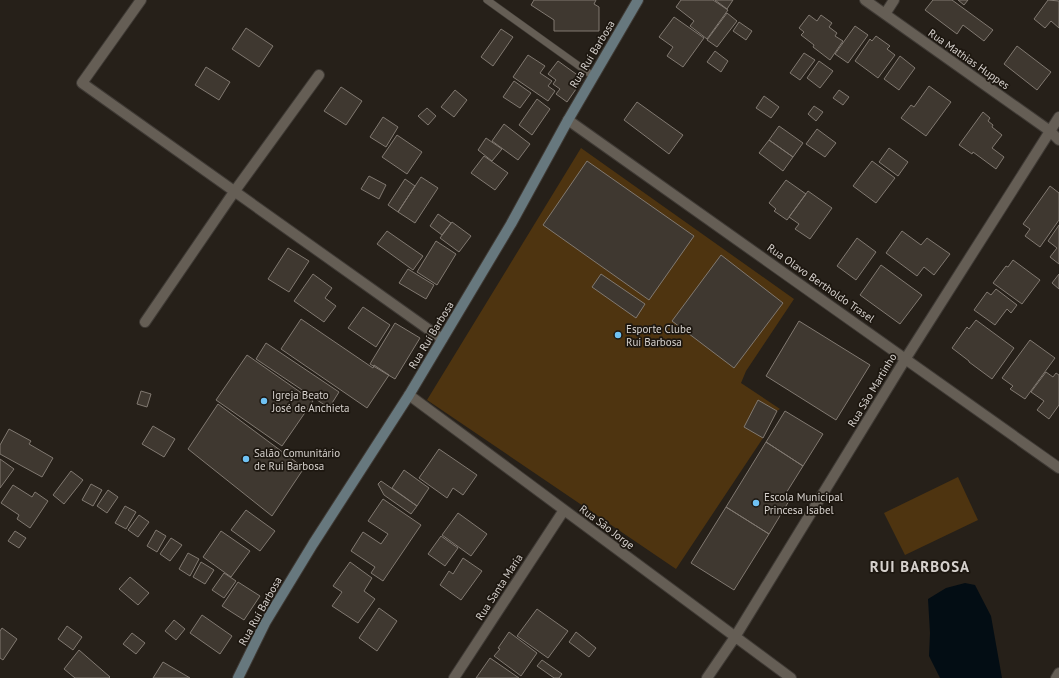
<svg xmlns="http://www.w3.org/2000/svg" width="1059" height="678" viewBox="0 0 1059 678" font-family="'PT Sans',sans-serif">
<style>
.green{fill:#4e3410}
.water{fill:#030d14}
.building{fill:#3f3830;stroke:#817971}
.lines{fill:none;stroke-linecap:round;stroke-linejoin:round}
.service-casing{stroke:#3f3a35;stroke-width:8}
.minor-casing{stroke:#3f3a35;stroke-width:12}
.secondary-casing{stroke:#3f3a35;stroke-width:12}
.service{stroke:#655e55;stroke-width:7}
.minor{stroke:#655e55;stroke-width:10}
.secondary{stroke:#67787e;stroke-width:10}
.poi-dot{fill:#6fc2f4;stroke:#1d1710;stroke-width:1.5}
.labels{text-anchor:middle;dominant-baseline:central;stroke-width:3.5;stroke-linejoin:round;paint-order:stroke}
.street-label{font-size:11px;fill:#d6d1cd;stroke:#1d1710}
.poi-label{font-size:11px;fill:#d6d1cd;stroke:#1d1710;text-anchor:start}
.district-label{font-size:15px;font-weight:bold;letter-spacing:1px;fill:#d6d1cd;stroke:#1d1710}
</style>
<rect width="100%" height="100%" fill="#262019"/>
<path class="green" d="M581,148L794,299L746,371L741,383L780,409L777,411L763,438L676,569L427,400Z
M958,477L978,520L905,555L884,513Z"/>
<path class="water" d="M965,583L975,585L991,616L1002,678H940L929,656L930,633L928,599L946,588Z"/>
<path class="building" d="M534,0H596L594,4L599,7V31H554V20L531,5Z
M681,0H713L728,10L707,39L690,26L694,21L676,7Z
M715,0H733L727,9Z
M933,0H952L993,30L984,41L963,25L957,34L925,10Z
M958,0H968L964,5Z
M1048,0L1059,1V28L1051,21L1045,28L1034,19Z
M727,13L737,21L717,47L707,40Z
M809,15L817,21L821,15L832,23L829,27L837,33L835,36L843,41L830,60L813,47L814,45L801,35L804,32L799,28Z
M674,17L704,38L683,67L667,56L673,47L659,37Z
M739,22L752,31L746,40L733,31Z
M855,26L868,35L848,63L835,54Z
M246,28L273,46L259,67L232,49Z
M501,29L513,37L493,66L481,57Z
M876,36L890,46L887,49L895,55L878,78L855,61L870,39L872,41Z
M1017,46L1051,72L1037,90L1004,64Z
M715,51L728,61L721,72L707,62Z
M804,53L815,60L800,80L790,73Z
M528,55L545,66L540,73L552,81L548,86L555,91L548,101L513,77Z
M900,56L915,68L899,90L884,79Z
M558,61L583,79L567,102L556,94L560,89L553,84L556,80L548,74Z
M819,61L833,71L820,88L807,78Z
M206,67L230,82L219,100L195,85Z
M514,81L531,93L520,108L503,97Z
M929,86L951,102L926,136L901,118L911,105L914,107Z
M341,87L362,101L346,125L324,111Z
M455,90L467,100L454,117L441,107Z
M839,90L849,97L843,105L833,98Z
M764,96L779,107L771,118L756,108Z
M537,99L550,109L532,135L519,125Z
M637,102L683,135L669,154L624,120Z
M814,106L823,112L816,121L808,114Z
M427,108L436,116L428,125L418,116Z
M983,112L990,118L988,121L993,125L992,127L1002,135L992,148L1004,157L996,169L973,152L972,154L959,145Z
M383,117L398,127L386,147L370,137Z
M504,124L530,144L518,160L492,141Z
M779,126L803,143L793,157L769,140Z
M817,129L836,143L825,157L806,144Z
M397,135L422,152L407,174L382,157Z
M486,138L502,149L492,161L478,150Z
M769,140L793,157L783,171L759,153Z
M889,148L908,162L898,176L879,162Z
M484,156L508,173L495,190L471,173Z
M587,161L694,236L649,300L543,225Z
M872,161L895,178L876,203L853,186Z
M369,176L386,185L379,199L361,189Z
M421,177L438,188L415,223L398,212Z
M405,179L415,186L398,212L388,205Z
M786,180L806,194L787,220L774,211L776,209L769,203Z
M1050,186L1059,193V220L1040,247L1025,236L1030,229L1023,224Z
M808,191L832,208L810,239L795,229L799,224L789,217Z
M438,214L451,223L442,235L430,226Z
M452,222L471,236L459,252L440,238Z
M1059,225V264L1050,257L1057,248L1048,241Z
M387,231L423,256L413,270L377,244Z
M902,231L921,245L927,238L950,254L934,275L924,267L917,276L886,253Z
M857,238L876,252L856,280L837,266Z
M436,241L456,254L437,285L417,272Z
M288,248L309,261L289,292L268,279Z
M721,255L783,303L734,368L672,321Z
M1013,260L1040,280L1022,304L993,283L1006,266L1008,267Z
M881,265L922,295L900,324L860,295Z
M408,269L434,285L426,299L399,283Z
M313,274L332,288L325,298L336,306L324,322L294,301Z
M601,274L645,304L636,318L592,287Z
M1059,274V289L1052,283Z
M996,289L1017,305L1011,313L1007,309L995,325L974,310L987,292L991,295Z
M363,307L390,325L376,347L348,328Z
M301,319L373,368L374,365L389,375L367,408L281,349Z
M976,320L1014,348L992,379L969,362V361L952,348L967,327L969,329Z
M799,321L870,365L836,420L766,376Z
M395,323L420,338L395,379L370,364Z
M1030,340L1055,358L1025,399L1010,389L1013,386L1002,378Z
M266,343L339,392L329,408L256,359Z
M247,355L313,401L282,446L216,400Z
M1046,372L1053,377L1056,373L1059,375V405L1049,419L1037,410L1044,401L1031,392Z
M141,391L151,394L147,407L137,404Z
M758,400L777,411L763,438L744,427Z
M218,404L304,468L272,516L188,449Z
M785,411L823,434L803,466L766,442Z
M153,426L175,439L164,457L142,444Z
M9,429L31,441L29,444L53,458L42,477L0,454V445Z
M766,442L803,466L783,498L789,501L769,534L726,507Z
M439,449L477,475L463,495L453,488L447,498L419,478Z
M0,459L14,469L0,488Z
M404,470L429,488L417,506L392,488Z
M71,471L83,480L64,504L53,495Z
M381,481L417,506L411,514L384,495L378,484Z
M91,484L102,490L93,506L82,500Z
M13,485L32,497L35,492L48,501L30,528L17,519L19,515L1,503Z
M108,490L118,497L107,513L97,506Z
M383,499L421,525L383,581L371,573L375,567L351,551L363,532L381,544L388,534L368,521Z
M125,506L136,512L126,529L115,523Z
M726,507L769,534L734,590L691,563Z
M246,510L275,531L260,551L231,530Z
M458,513L487,534L471,556L442,535Z
M139,515L149,522L138,537L128,530Z
M156,530L166,536L157,552L147,546Z
M15,531L26,538L19,548L8,541Z
M221,531L250,551L231,577L203,557Z
M441,536L458,548L445,566L428,554Z
M171,538L182,545L170,561L160,554Z
M188,553L199,559L190,576L179,569Z
M463,558L482,571L461,600L440,585L449,571L453,574Z
M201,562L214,570L205,584L193,577Z
M350,562L372,578L364,591L375,599L358,623L332,606L342,592L333,586Z
M224,573L236,581L224,598L212,590Z
M130,577L149,593L138,605L119,589Z
M238,582L260,596L244,620L222,606Z
M379,608L397,621L377,651L359,638Z
M537,609L568,631L548,658L517,636Z
M202,615L232,636L220,654L190,633Z
M174,620L185,629L176,640L165,631Z
M67,626L82,637L73,650L58,639Z
M2,628L17,639L3,660L0,658V631Z
M509,632L537,653L521,676L494,656L500,649L498,648Z
M576,632L596,648L589,657L569,642Z
M132,633L145,643L136,654L123,644Z
M79,650L110,677L109,678H75L64,669Z
M490,658L519,678H476Z
M542,660L562,674L559,678H554L537,666Z
M163,662L190,678H153Z"/>
<g class="lines">
<defs>
<path id="service" d="M487,0L593,76"/>
<path id="minor" d="M141,0L82,83L442,339
M865,0L1050,131L1059,140
M885,14L894,0
M568,120L1059,468
M145,322L234,192L319,75
M409,395L791,678
M454,678L564,510
M707,678L735,637L906,358L1059,117
M1056,678L1059,673"/>
<path id="secondary" d="M238,678L265,623L313,544L409,395L511,224L568,120L638,0"/>
</defs>
<use href="#service" class="service-casing"/>
<use href="#minor" class="minor-casing"/>
<use href="#secondary" class="secondary-casing"/>
<use href="#service" class="service"/>
<use href="#minor" class="minor"/>
<use href="#secondary" class="secondary"/>
</g>
<g class="poi-dot">
<circle cx="618" cy="335" r="4"/>
<circle cx="264" cy="401" r="4"/>
<circle cx="246" cy="459" r="4"/>
<circle cx="756" cy="503" r="4"/>
</g>
<g class="labels">
<g class="street-label">
<text transform="translate(592 54) rotate(-59)">Rua Ruí Barbosa</text>
<text transform="translate(969 59) rotate(35)">Rua Mathias Huppes</text>
<text transform="translate(821 283) rotate(35)">Rua Olavo Bertholdo Trasel</text>
<text transform="translate(431 335) rotate(-59)">Rua Ruí Barbosa</text>
<text transform="translate(872 390) rotate(-59)">Rua São Martinho</text>
<text transform="translate(607 527) rotate(37)">Rua São Jorge</text>
<text transform="translate(499 587) rotate(-57)">Rua Santa Maria</text>
<text transform="translate(260 611) rotate(-61)">Rua Ruí Barbosa</text>
</g>
<g class="poi-label">
<text x="626" y="329">Esporte Clube<tspan x="626" dy="13">Rui Barbosa</tspan></text>
<text x="272" y="395">Igreja Beato<tspan x="272" dy="13">José de Anchieta</tspan></text>
<text x="254" y="453">Salão Comunitário<tspan x="254" dy="13">de Rui Barbosa</tspan></text>
<text x="764" y="497">Escola Municipal<tspan x="764" dy="13">Princesa Isabel</tspan></text>
</g>
<g class="district-label">
<text x="920" y="566">RUI BARBOSA</text>
</g>
</g>
</svg>
